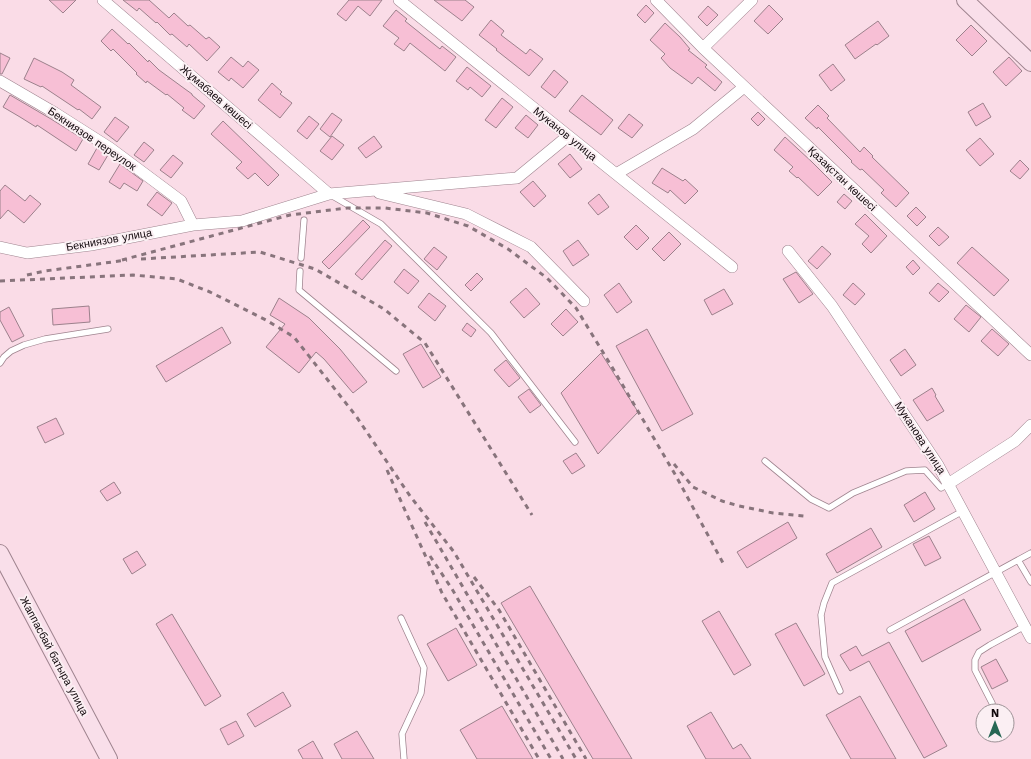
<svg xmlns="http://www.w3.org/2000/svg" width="1031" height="759" viewBox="0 0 1031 759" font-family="'Work Sans',sans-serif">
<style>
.building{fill:#f7bfd5;stroke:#9c818c}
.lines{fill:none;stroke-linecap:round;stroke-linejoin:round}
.lane-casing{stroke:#9f848f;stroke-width:7}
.street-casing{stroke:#9f848f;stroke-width:12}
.secondary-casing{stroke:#9f848f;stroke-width:18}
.lane{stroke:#fff;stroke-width:5.5}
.street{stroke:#fff;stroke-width:11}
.secondary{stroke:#f9dfea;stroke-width:16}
.rail{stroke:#88747c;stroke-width:3;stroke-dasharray:5 5;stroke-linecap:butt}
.labels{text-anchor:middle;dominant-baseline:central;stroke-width:4;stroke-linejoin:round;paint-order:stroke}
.street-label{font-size:11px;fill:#12090d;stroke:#fbeff3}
</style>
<rect width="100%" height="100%" fill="#fadce7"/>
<path class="building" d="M49,0H76L63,13Z
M123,0H149L169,18L174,13L188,26L190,25L206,39L209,37L220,47L207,61L189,44L187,47L172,34L170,35L157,22L156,23L139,8L137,11Z
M349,0H382L370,16L358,6L346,21L337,14Z
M434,0H465L474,7L462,21Z
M646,5L654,13L645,23L637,15Z
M769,5L783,19L768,34L754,21Z
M708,6L718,15L707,26L698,17Z
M396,10L407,19L405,21L440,49L442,46L456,57L445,71L410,43L404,51L394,44L399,38L383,26Z
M491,20L504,31L501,35L526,54L530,49L543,59L529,76L496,50L497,49L479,35Z
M878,21L889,36L877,45L876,44L855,59L845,45Z
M665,23L680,37L690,49L688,50L707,65L705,67L722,82L715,91L698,77L692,84L670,68L661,58L665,54L650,40Z
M971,25L987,41L972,56L956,40Z
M112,29L128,44L129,43L148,62L149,60L159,70L185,89L192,94V95L205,106L194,119L182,110L184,108L167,94L166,95L147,81L146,83L136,74L137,73L113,49L111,51L101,41Z
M0,53L10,58L2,74H0Z
M231,57L243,67L248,61L259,70L243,88L231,78L229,81L218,72Z
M1009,57L1022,71L1006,86L993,72Z
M34,58L62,72L74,80L71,85L101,107L92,119L79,109L78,110L42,86L41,87L24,79Z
M833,64L845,80L831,91L819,75Z
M467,67L491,86L482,97L470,87L468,90L456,81Z
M554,70L568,82L555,98L541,87Z
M272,83L282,92L280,94L292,103L280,118L258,100Z
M10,95L51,119L83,139L76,151L37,125L36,127L20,117L3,107Z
M582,95L613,120L601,135L569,111Z
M502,98L513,107L496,128L485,120Z
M983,103L991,117L976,126L968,112Z
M818,105L829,116L827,118L860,152L864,147L873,156L872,157L909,193L896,207L881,193L884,190L862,169L860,170L851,162L852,161L818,127L817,129L805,118Z
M758,112L765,119L758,126L751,119Z
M332,113L342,120L330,137L320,129Z
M629,114L643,125L632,138L618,128Z
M526,115L538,125L528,138L515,128Z
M309,116L319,124L307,139L297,131Z
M115,117L129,127L117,142L104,132Z
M223,121L279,175L268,186L255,173L248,179L236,168L242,162L211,134Z
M332,136L344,145L332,160L320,151Z
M374,136L382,147L366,158L358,148Z
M785,137L812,162L832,182L818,196L798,177L797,178L789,171L793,167L774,150Z
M980,138L994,154L980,166L966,150Z
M144,142L154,150L144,162L134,155Z
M97,148L108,155L99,170L88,164Z
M570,154L582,169L570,178L558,164Z
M173,155L183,163L171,178L160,170Z
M1020,160L1029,169L1020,179L1010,171Z
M120,164L143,181L137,191L124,183L120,189L109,182Z
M662,168L683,181L685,179L698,191L685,204L670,190L668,193L652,183Z
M533,181L546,196L534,207L520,192Z
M5,185L25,201L30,195L41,204L24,223L8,210L0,219V191Z
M157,192L172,203L162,216L147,205Z
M599,194L609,207L598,215L588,203Z
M844,194L852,201L845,209L837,202Z
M916,207L926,217L917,226L907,216Z
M865,214L887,236L871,253L862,244L869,236L855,224Z
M363,220L370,227L329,269L322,262L342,242Z
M636,225L649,238L637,250L624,237Z
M938,227L949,237L939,246L929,236Z
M669,232L681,244L664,261L652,249Z
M385,240L392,246L362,280L355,274Z
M578,240L589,255L573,266L563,251Z
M822,246L831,254L817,269L808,261Z
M434,247L447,257L437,270L424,259Z
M972,247L1009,280L994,296L957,263Z
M913,260L920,268L913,275L906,267Z
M404,269L419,281L408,294L394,282Z
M796,272L813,294L799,303L783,279Z
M477,273L483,279L471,291L465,285Z
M619,283L632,302L617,313L604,295Z
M853,283L865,294L855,305L843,295Z
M938,283L949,292L939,302L929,293Z
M526,288L540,304L524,318L510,302Z
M724,289L733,304L712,315L704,300Z
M429,293L446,306L435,321L418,307Z
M279,298L309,318L340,349L367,382L353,393L324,359L316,352L299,373L266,347L285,324L270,315Z
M966,305L981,317L969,332L954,319Z
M89,306L90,322L53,325L52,309Z
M9,307L24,336L12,342L0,320V312Z
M566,309L578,322L563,336L551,324Z
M467,323L476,330L471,337L462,330Z
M222,327L231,343L166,382L156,366Z
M647,329L693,414L662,431L616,346Z
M992,329L1009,344L998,356L981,341Z
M421,344L441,377L423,388L403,354Z
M905,349L916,365L901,376L890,360Z
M601,353L638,412L598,454L561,393Z
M506,360L520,378L509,387L494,370Z
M932,388L936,395L935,396L944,411L927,421L913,400Z
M529,389L541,405L530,413L518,397Z
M56,418L64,434L45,443L37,427Z
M576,453L585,466L572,474L563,461Z
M114,482L121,493L107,501L100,491Z
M925,492L935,509L914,522L904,505Z
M788,522L797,538L747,568L737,552Z
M871,528L882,547L837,573L826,554Z
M929,536L941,558L925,566L913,544Z
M137,551L146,565L132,574L123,559Z
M530,586L632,759H593L501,603Z
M964,599L981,630L922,662L905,631Z
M719,611L751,665L734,675L702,621Z
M172,614L221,696L205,706L156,624Z
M796,623L825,674L804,686L775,634Z
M456,628L477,665L448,681L427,644Z
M889,642L947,746L924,758L869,661L850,671L840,655L856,646L862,656Z
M996,659L1008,681L992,689L981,667Z
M283,692L291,706L255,727L247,714Z
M860,696L896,759H851L826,715Z
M502,706L533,759H477L460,730Z
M711,712L733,749L741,744L751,759H706L687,726Z
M236,721L244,736L228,745L220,729Z
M357,731L374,759H342L334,744Z
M313,741L323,759H303L298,750Z"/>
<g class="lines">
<defs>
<path id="lane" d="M331,195L381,224L491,333L575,442
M301,258L304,220
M300,271L299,290L396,371
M0,363L4,357L11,351L24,345L45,339L108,329
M765,461L811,499L829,508L853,493L906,471L925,470L941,488L948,484
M1018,560L1031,582
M401,618L424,668L421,693L402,734L404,759
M890,630L1031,553
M840,691L825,657L821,615L824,603L832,583L963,511
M992,703L975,670V660L979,652L990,645L1025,626"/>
<path id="street" d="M103,0L329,194
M399,0L732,267
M656,0L703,48L1031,355
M703,48L752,0
M0,81L55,113L110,148L181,201L193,225L91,245L27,253L0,247
M616,174L693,129L744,87
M379,193L466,214L531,247L584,301
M193,225L242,221L329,194L517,178L568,136
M788,251L832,306L938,465L1031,638
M948,484L1015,441L1031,425"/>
<path id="secondary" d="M965,0L1031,63
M0,553L109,759"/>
</defs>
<use href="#lane" class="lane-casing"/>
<use href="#street" class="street-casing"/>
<use href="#secondary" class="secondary-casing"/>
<use href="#lane" class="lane"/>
<use href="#street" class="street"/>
<use href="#secondary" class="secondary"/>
<path class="rail" d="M141,259L260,252L315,269L384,309L425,343L532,515
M122,260L290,215L347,208H385L427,213L468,226L508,249L547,278L576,308L615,372L676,476L723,563
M27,275L45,271L127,260
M0,281L133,275L177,279L210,292L266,320L294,337L356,416L410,496L454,552L576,759
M674,464L693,487L722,501L739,506L773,513L804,516
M387,470L442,593L539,759
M425,522L563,759
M430,556L452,589L551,759
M474,577L499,610L586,759"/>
</g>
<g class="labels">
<g class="street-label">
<text transform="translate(216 97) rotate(41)">Жұмабаев көшесі</text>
<text transform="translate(565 134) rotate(39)">Муканов улица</text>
<text transform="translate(92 139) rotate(34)">Бекниязов переулок</text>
<text transform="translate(842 179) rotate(43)">Қазақстан көшесі</text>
<text transform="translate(109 240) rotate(-10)">Бекниязов улица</text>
<text transform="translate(920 438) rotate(57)">Муканова улица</text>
<text transform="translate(54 656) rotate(62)">Жаппасбай батыра улица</text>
</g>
</g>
<g transform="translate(995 723)"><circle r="19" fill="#fbeff3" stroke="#9e9397"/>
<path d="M0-3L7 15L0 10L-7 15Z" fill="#276754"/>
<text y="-6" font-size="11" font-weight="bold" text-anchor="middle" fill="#12090d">N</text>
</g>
</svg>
